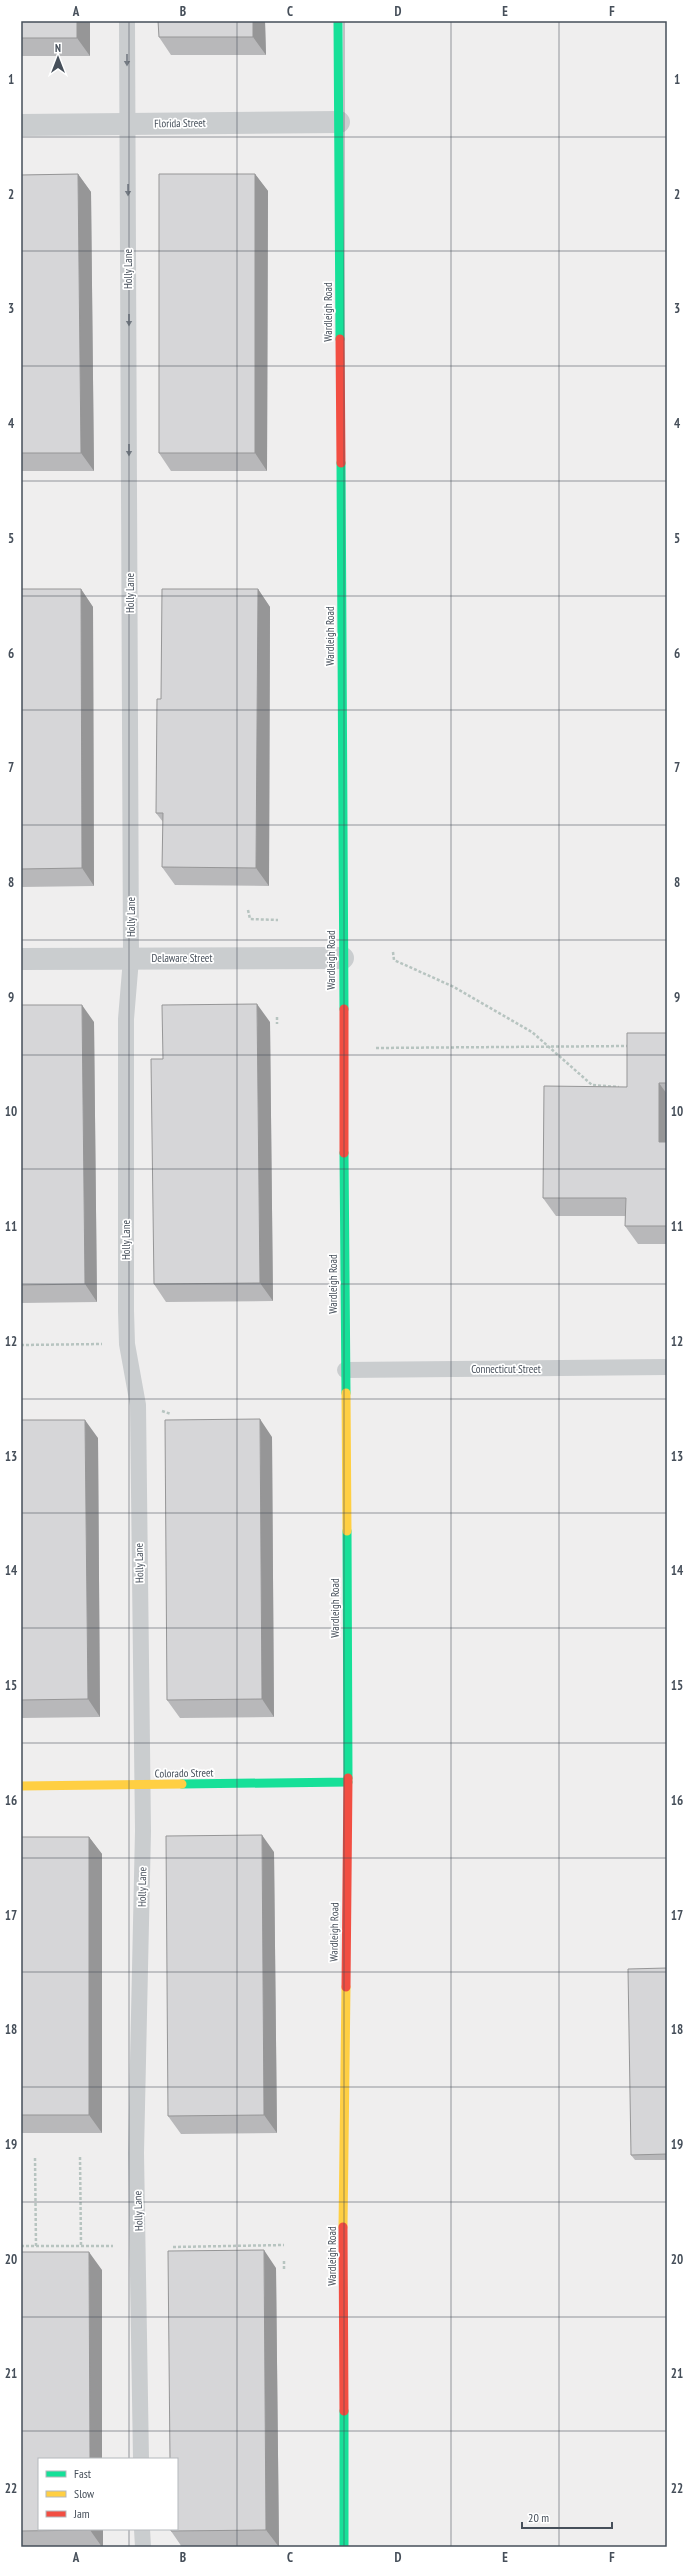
<svg xmlns="http://www.w3.org/2000/svg" width="688" height="2568" viewBox="0 0 688 2568" font-family="'PT Sans Narrow',sans-serif">
<style>
.lines{fill:none;stroke-linecap:round;stroke-linejoin:round}
.path{stroke:#b7c4c0;stroke-width:2.5;stroke-dasharray:3 2;stroke-linecap:butt}
.lane{stroke:#cacdcf;stroke-width:16}
.street{stroke:#cacdcf;stroke-width:22}
.fast{stroke:#16e098;stroke-width:9}
.slow{stroke:#ffcf43;stroke-width:9}
.jam{stroke:#f24e42;stroke-width:9}
.wall{fill:#b8b8ba}
.shaded-wall{fill:#969697}
.building{fill:#d6d6d8;stroke:#969697}
.oneway{fill:#747b83}
.grid{fill:none;stroke:#464f5a;stroke-width:1;stroke-opacity:0.55}
.labels{text-anchor:middle;dominant-baseline:central;stroke-width:3.5;stroke-linejoin:round;paint-order:stroke}
.street-label{font-size:11px;fill:#464f5a;stroke:#fff}
.neatline{fill:none;stroke:#464f5a;stroke-width:1.5}
.grid-label{font-size:13px;text-anchor:middle;font-weight:bold;fill:#464f5a}
</style>
<rect width="100%" height="100%" fill="#efeeee"/>
<g class="lines">
<path class="path" d="M248,910L250,919L278,920
M393,952L394,960L454,987L532,1032L592,1085L619,1087
M277,1017V1024
M376,1048L629,1046
M21,1345L102,1344
M162,1411L171,1414
M80,2157L81,2246
M35,2158L36,2246
M21,2246H113
M173,2247L284,2245
M284,2261V2270"/>
<path class="lane" d="M127,21L131,959L126,1019V1311L127,1344L138,1405L143,1831L136,2153L141,2459
M345,1370L667,1367
M142,2529L143,2547"/>
<path class="street" d="M21,125L339,122
M21,959L343,958"/>
<path class="fast" d="M338,21L340,339
M341,463L344,1009
M344,1153L346,1393
M347,1531L348,1778
M182,1784L348,1782
M344,2411V2547"/>
<path class="slow" d="M346,1393L347,1531
M21,1786L182,1784
M343,2227L346,1987"/>
<path class="jam" d="M340,339L341,463
M344,1009V1153
M346,1987L348,1778
M343,2227L344,2411"/>
</g>
<path class="wall" d="M21,21H90V56H21Z
M158,21H265L266,55H171L159,37Z
M78,174L91,192L94,471H21V175Z
M255,174L268,191L267,471H171L159,453Z
M21,589H81L93,607L94,886L21,887Z
M258,589L270,607L269,886L175,885L162,867L163,822L156,813L161,699Z
M21,1005L94,1022L97,1302L21,1303Z
M270,1022L273,1301L166,1302L154,1284L163,1059Z
M667,1033V1244H638L625,1226V1216H556L543,1198Z
M21,1420L98,1438L100,1717L21,1718Z
M272,1437L274,1717L180,1718L167,1700Z
M21,1837H89L102,1854V2133H21Z
M274,1852L277,2133L181,2134L168,2116Z
M667,1968V2160H635L631,2155Z
M21,2252L102,2270V2459H39V2529H103V2547H21Z
M276,2268L279,2547H182L171,2531Z"/>
<path class="shaded-wall" d="M77,21H90V56L77,38Z
M253,21H265L266,55L253,37Z
M78,174L91,192L94,471L81,453Z
M255,174L268,191L267,471L255,453Z
M81,589L93,607L94,886L82,868Z
M258,589L270,607L269,886L256,868Z
M257,1004L270,1022L273,1301L260,1283Z
M82,1005L94,1022L97,1302L85,1284Z
M659,1083L667,1094V1153L659,1142Z
M260,1419L272,1437L274,1717L262,1699Z
M85,1420L98,1438L100,1717L88,1699Z
M262,1835L274,1852L277,2133L264,2115Z
M89,1837L102,1854V2133L89,2115Z
M264,2250L276,2268L279,2547L266,2530Z
M89,2252L102,2270V2459H90Z
M90,2529H103V2547H102L90,2530Z"/>
<path class="building" d="M21,21H77V38H21Z
M158,21H253V37H159Z
M78,174L81,453H21V175Z
M159,174H255V453H159Z
M21,589H81L82,868L21,869Z
M162,589H258L256,868L162,867L163,813H156L157,699H161Z
M257,1004L260,1283L154,1284L151,1059H163L162,1005Z
M21,1005H82L85,1284L21,1285Z
M627,1033H667V1083H659V1142H667V1226H625L626,1198H543L544,1086L627,1087Z
M260,1419L262,1699L167,1700L165,1420Z
M21,1420H85L88,1699L21,1700Z
M262,1835L264,2115L168,2116L166,1836Z
M21,1837H89V2115H21Z
M667,1968V2154L631,2155L628,1969Z
M264,2250L266,2530L171,2531V2529H177V2459H170L168,2251Z
M21,2252H89L90,2459H39V2529H90V2530L21,2531Z"/>
<defs><path id="oneway-solid" d="M-6-.8H1V-3.2L6.5 0L1 3.2V.8H-6Z"/></defs>
<g class="oneway">
<use href="#oneway-solid" transform="translate(127 60) rotate(90)"/>
<use href="#oneway-solid" transform="translate(128 190) rotate(90)"/>
<use href="#oneway-solid" transform="translate(129 320) rotate(90)"/>
<use href="#oneway-solid" transform="translate(129 450) rotate(90)"/>
</g>
<path class="grid" d="M129,21V2459M237,21V2547M344,21V2547M451,21V2547M559,21V2547M21,137H667M21,251H667M21,366H667M21,481H667M21,596H667M21,710H667M21,825H667M21,940H667M21,1055H667M21,1169H667M21,1284H667M21,1399H667M21,1513H667M21,1628H667M21,1743H667M21,1858H667M21,1972H667M21,2087H667M21,2202H667M21,2317H667M21,2431H667M129,2529V2547"/>
<g class="labels">
<g class="street-label">
<text transform="translate(180 123) rotate(-1)">Florida Street</text>
<text transform="translate(128 269) rotate(-90)">Holly Lane</text>
<text transform="translate(328 312) rotate(-90)">Wardleigh Road</text>
<text transform="translate(130 593) rotate(-90)">Holly Lane</text>
<text transform="translate(330 636) rotate(-90)">Wardleigh Road</text>
<text transform="translate(131 917) rotate(-90)">Holly Lane</text>
<text x="182" y="958">Delaware Street</text>
<text transform="translate(331 960) rotate(-90)">Wardleigh Road</text>
<text transform="translate(126 1240) rotate(-90)">Holly Lane</text>
<text transform="translate(333 1284) rotate(-90)">Wardleigh Road</text>
<text x="506" y="1369">Connecticut Street</text>
<text transform="translate(139 1563) rotate(-91)">Holly Lane</text>
<text transform="translate(335 1608) rotate(-90)">Wardleigh Road</text>
<text transform="translate(184 1773) rotate(-1)">Colorado Street</text>
<text transform="translate(142 1887) rotate(-89)">Holly Lane</text>
<text transform="translate(334 1932) rotate(-89)">Wardleigh Road</text>
<text transform="translate(138 2211) rotate(-92)">Holly Lane</text>
<text transform="translate(332 2256) rotate(-90)">Wardleigh Road</text>
</g>
</g>
<rect width="688" height="2568" fill="none" stroke="#ffffff" stroke-width="44"/>
<rect x="38" y="2458" width="140" height="72" fill="#ffffff" stroke="#b5b9bd"/>
<rect x="46" y="2471" width="20" height="6" fill="#16e098" stroke="#b5b9bd"/>
<text x="74" y="2478" font-size="12" fill="#464f5a">Fast</text>
<rect x="46" y="2491" width="20" height="6" fill="#ffcf43" stroke="#b5b9bd"/>
<text x="74" y="2498" font-size="12" fill="#464f5a">Slow</text>
<rect x="46" y="2511" width="20" height="6" fill="#f24e42" stroke="#b5b9bd"/>
<text x="74" y="2518" font-size="12" fill="#464f5a">Jam</text>
<g transform="translate(58 58)" stroke="#ffffff" stroke-width="3" paint-order="stroke">
<path d="M0-3L7 15L0 10L-7 15Z" fill="#464f5a"/>
<text y="-6" font-size="11" font-weight="bold" text-anchor="middle" fill="#464f5a">N</text>
</g>
<path d="M522 2522v6h90v-6" fill="none" stroke="#464f5a" stroke-width="2"/>
<text x="528" y="2522" font-size="12" fill="#464f5a" stroke="#ffffff" stroke-width="3" paint-order="stroke">20 m</text>
<rect x="22" y="22" width="644" height="2524" class="neatline"/>
<g class="grid-label">
<text x="76" y="16">A</text>
<text x="183" y="16">B</text>
<text x="290" y="16">C</text>
<text x="398" y="16">D</text>
<text x="505" y="16">E</text>
<text x="612" y="16">F</text>
<text x="11" y="84">1</text>
<text x="677" y="84">1</text>
<text x="11" y="199">2</text>
<text x="677" y="199">2</text>
<text x="11" y="313">3</text>
<text x="677" y="313">3</text>
<text x="11" y="428">4</text>
<text x="677" y="428">4</text>
<text x="11" y="543">5</text>
<text x="677" y="543">5</text>
<text x="11" y="658">6</text>
<text x="677" y="658">6</text>
<text x="11" y="772">7</text>
<text x="677" y="772">7</text>
<text x="11" y="887">8</text>
<text x="677" y="887">8</text>
<text x="11" y="1002">9</text>
<text x="677" y="1002">9</text>
<text x="11" y="1116">10</text>
<text x="677" y="1116">10</text>
<text x="11" y="1231">11</text>
<text x="677" y="1231">11</text>
<text x="11" y="1346">12</text>
<text x="677" y="1346">12</text>
<text x="11" y="1461">13</text>
<text x="677" y="1461">13</text>
<text x="11" y="1575">14</text>
<text x="677" y="1575">14</text>
<text x="11" y="1690">15</text>
<text x="677" y="1690">15</text>
<text x="11" y="1805">16</text>
<text x="677" y="1805">16</text>
<text x="11" y="1920">17</text>
<text x="677" y="1920">17</text>
<text x="11" y="2034">18</text>
<text x="677" y="2034">18</text>
<text x="11" y="2149">19</text>
<text x="677" y="2149">19</text>
<text x="11" y="2264">20</text>
<text x="677" y="2264">20</text>
<text x="11" y="2378">21</text>
<text x="677" y="2378">21</text>
<text x="11" y="2493">22</text>
<text x="677" y="2493">22</text>
<text x="76" y="2562">A</text>
<text x="183" y="2562">B</text>
<text x="290" y="2562">C</text>
<text x="398" y="2562">D</text>
<text x="505" y="2562">E</text>
<text x="612" y="2562">F</text>
</g>
</svg>
